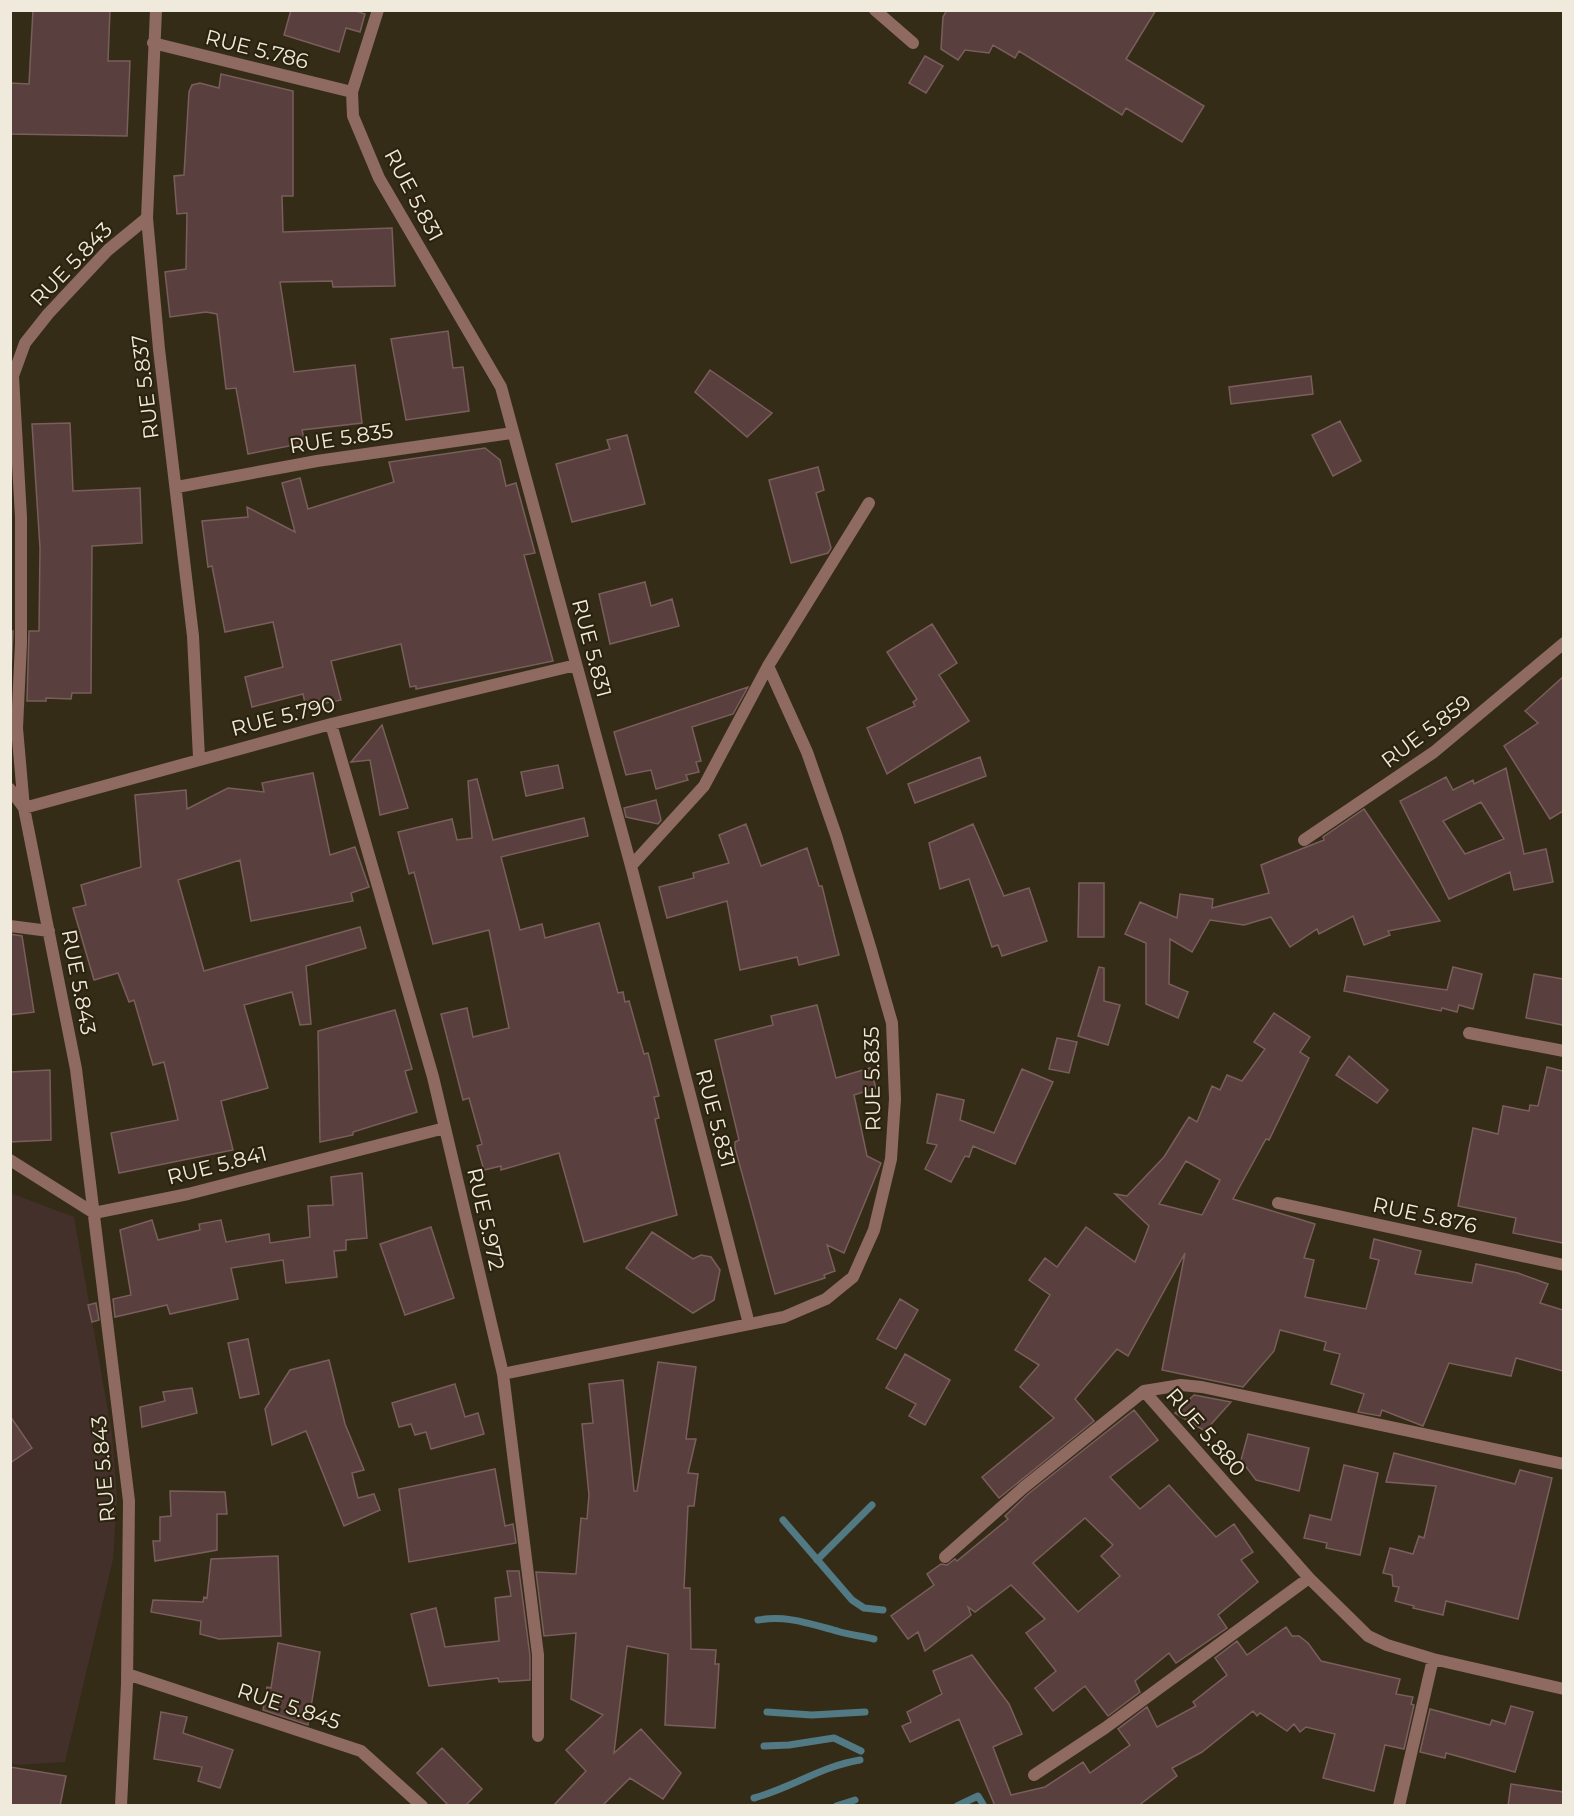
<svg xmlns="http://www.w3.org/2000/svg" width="1574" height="1816" viewBox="0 0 1574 1816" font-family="Montserrat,sans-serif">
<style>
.industrial{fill:#43302a}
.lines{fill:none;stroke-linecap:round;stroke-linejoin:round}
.stream{stroke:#517a85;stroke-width:7}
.building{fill:#593f3d;stroke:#795e5c;stroke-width:1.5;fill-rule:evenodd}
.street{stroke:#8e6a61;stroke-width:12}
.labels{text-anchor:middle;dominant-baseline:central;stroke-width:4.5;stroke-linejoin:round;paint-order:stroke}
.street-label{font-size:21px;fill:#f0eadd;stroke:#2b230e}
</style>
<rect width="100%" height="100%" fill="#352c18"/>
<path class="industrial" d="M10,1193L74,1217L112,1434L117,1498L113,1559L65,1762L18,1765L10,1763Z"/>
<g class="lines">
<path class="stream" d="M783,1520L852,1600L864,1608L883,1610
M817,1560L872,1505
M758,1620C787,1615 810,1624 837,1631C849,1635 862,1636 874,1639
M767,1712L812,1715L865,1712
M764,1746L789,1745L834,1738L861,1751
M754,1798C791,1788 822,1766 860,1760
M836,1806L855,1800
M957,1806L978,1796L984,1806"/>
</g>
<path class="building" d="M33,10H110L108,61H130L127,136L10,134V83L29,84Z
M291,10H353L365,14L360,32L346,28L339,52L284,35Z
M947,10H1156L1126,59L1204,106L1182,142L1126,108L1122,115L1019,51L1015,58L993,45L989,53L965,50L958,60L941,49L943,17Z
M925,56L943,66L926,93L909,83Z
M221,74L293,91V196H282L283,232L392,228L395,286L333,287L332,281L280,282L294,372L355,365L362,423L302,430L305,443L248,454L236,388L226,389L217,314L206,312L170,317L165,272L186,269L187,213L177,214L174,176L184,175L189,92L192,85L200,83L219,88Z
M448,331L453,368L463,367L469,411L406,420L391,339Z
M710,370L772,413L747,437L695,392Z
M1311,376L1313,394L1231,404L1229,387Z
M1340,421L1361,461L1333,476L1312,435Z
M70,423L73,491L140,488L142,543L92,546L91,693H72L71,699L46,698V701H27L29,631H39L40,548L32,424Z
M627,435L645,504L572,522L556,464L610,449L607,440Z
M485,448L500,460L506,486L516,483L535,553L524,555L553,661L416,689V686L410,687L401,644L331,661L341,700L306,707L303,694L252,707L245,677L283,667L273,622L225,632L212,566L208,567L202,521L248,517L247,507L295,532L282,483L300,478L308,509L394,482L389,462Z
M818,467L824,490L816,493L831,548L828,553L791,563L769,480Z
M645,582L651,606L672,599L679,626L610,644L599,594Z
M932,624L957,663L939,675L969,721L887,774L867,728L915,706L913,702L917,699L887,652Z
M10,631H13L10,691Z
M1563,677V811L1550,819L1504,746L1538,723L1525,711Z
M748,687L733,714L692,727L701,761L696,762L699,772L686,775L688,780L656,789L651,770L626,775L614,732Z
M382,725L408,808L380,815L370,760L351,762Z
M980,757L986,776L915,803L908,784Z
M558,765L563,788L526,796L521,772Z
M1506,768L1524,854L1546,849L1553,882L1514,890L1510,872L1449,899L1400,801L1446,777L1453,790L1473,780L1474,784ZM1481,802L1504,839L1465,854L1443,821Z
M313,773L330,855L355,847L369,887L351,893L353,901L251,921L240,860L178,880L204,971L360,927L366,948L306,966L311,1024L300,1025L292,992L244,1005L268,1088L221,1101L233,1150L119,1173L111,1133L178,1120L164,1062L153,1065L134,1000L129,1002L118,973L94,980L73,908L86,905L81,885L141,867L135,795L186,790L187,809L228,788L264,792L262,783Z
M477,779L493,840L584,818L588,836L501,857L520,930L542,924L545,938L599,923L618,993L623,992L625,1002L629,1001L644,1054L648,1053L659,1096L654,1097L659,1118L655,1119L677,1215L584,1242L559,1153L501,1170V1166L484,1170L477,1146L482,1144L469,1098L463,1100L441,1014L467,1008L473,1037L509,1028L489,930L433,944L414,872L409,874L398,832L452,819L457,840L472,838L468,781Z
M656,800L661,820L658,824L626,817L624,808Z
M1364,809L1440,921L1388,931L1390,935L1364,945L1353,916L1319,934L1317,929L1290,947L1271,917L1244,925L1210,920L1192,952L1170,939L1169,984L1188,992L1178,1018L1146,1004V943L1125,934L1140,902L1177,918L1180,894L1213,899L1212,908L1269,893L1261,865L1324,840L1323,837Z
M746,824L761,866L807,848L819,886H822L839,955L799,965L797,957L740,970L727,901L667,918L659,887L694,878L693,873L729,863L719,835Z
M973,824L1004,896L1029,888L1047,941L1002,956L998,945L992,947L969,879L940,889L929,843Z
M1079,883H1104V937H1078Z
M10,934L22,936L34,1012L10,1015Z
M1099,967L1104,968V1001L1120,1005L1108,1045L1078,1036Z
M1453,967L1482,974L1473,1009L1459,1005L1457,1012L1442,1008L1441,1011L1344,991L1347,976L1447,990Z
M1534,974L1563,979V1025L1526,1018Z
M817,1005L836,1078L870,1068L876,1088L854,1095L867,1156L881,1163L844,1253L827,1245L835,1271L824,1275L825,1278L775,1294L735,1148V1142L739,1140L715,1040L773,1025L771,1016Z
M395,1010L412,1069L405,1071L417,1112L353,1132V1135L320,1142L318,1031Z
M1274,1013L1310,1037L1300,1052L1309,1058L1269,1140L1266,1139L1233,1199L1315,1224L1304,1258L1314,1260L1305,1297L1366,1309L1379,1260L1370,1258L1374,1239L1421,1251L1415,1274L1472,1283L1476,1264L1518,1273L1548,1284L1540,1303L1563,1310V1371L1516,1358L1511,1376L1449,1363L1423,1426L1382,1410L1380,1416L1358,1412L1364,1394L1331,1384L1340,1354L1324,1350L1326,1342L1280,1330L1274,1351L1243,1387L1162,1370L1185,1253L1128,1356L1117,1349L1075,1399L1094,1421L999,1498L982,1477L1054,1418L1020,1387L1039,1365L1015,1350L1050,1295L1029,1280L1045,1258L1057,1267L1086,1227L1135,1262L1149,1226L1115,1194L1127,1196L1164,1157L1189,1117L1197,1122L1212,1086L1220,1090L1227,1075L1242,1081L1265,1049L1254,1042ZM1186,1161L1220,1180L1202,1215L1159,1204Z
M1057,1038L1077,1042L1069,1073L1049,1069Z
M1349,1056L1388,1090L1377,1103L1336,1075Z
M1547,1067L1563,1071V1243L1513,1233L1516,1218L1458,1206L1473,1128L1498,1134L1503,1106L1529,1111L1530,1105L1538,1106Z
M1022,1069L1053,1082L1015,1164L973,1146L969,1157L965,1156L951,1182L925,1169L937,1145L927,1143L937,1094L964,1100L960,1120L994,1133Z
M50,1070L51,1140L10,1142V1072Z
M362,1173L367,1238L346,1240V1250L334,1251L337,1277L286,1283L283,1260L231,1268L238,1299L170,1314L167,1305L115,1317L113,1299L131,1295L120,1230L152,1220L158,1240L200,1230L199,1224L221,1220L226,1242L269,1234L270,1243L310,1237L308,1206L333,1205L331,1177Z
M431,1227L454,1298L405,1315L380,1244Z
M652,1232L693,1259L701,1255L711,1257L720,1270L714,1300L693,1313L626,1268Z
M900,1299L918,1310L896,1349L877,1339Z
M96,1303L99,1320L92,1322L88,1305Z
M248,1339L259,1394L240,1398L228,1343Z
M905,1354L950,1380L925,1425L909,1416L916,1404L886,1388Z
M329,1360L345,1424L364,1470L352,1473L358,1498L374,1494L380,1510L344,1526L306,1431L272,1445L265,1409L290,1370Z
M658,1362L696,1367L686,1439H696L688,1473L698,1474L694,1506H688L684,1588H690L691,1649L716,1650L715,1664H719L715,1728L665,1725L668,1654L627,1646L614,1753L641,1729L681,1773L663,1799L630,1778L602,1806H553L586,1771L566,1750L603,1715L571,1699L576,1633L544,1636L536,1572L576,1574L581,1518L587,1519L589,1495L582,1424L593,1423L589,1384L623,1380L634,1491H637Z
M455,1384L465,1417L478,1413L484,1434L431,1449L426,1432L415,1435L411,1424L399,1427L392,1403Z
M192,1388L197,1413L142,1427L140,1407L165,1401L163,1392Z
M1194,1395L1231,1402L1205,1431L1175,1413Z
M1134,1410L1158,1440L1110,1477L1140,1509L1169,1485L1216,1537L1234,1524L1253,1552L1241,1560L1258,1582L1218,1615L1227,1628L1176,1663L1169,1653L1135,1681L1140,1692L1108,1716L1085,1686L1053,1711L1035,1688L1056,1671L1026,1633L1045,1619L1011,1585L975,1612L968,1607L971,1615L925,1651L918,1632L908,1639L891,1616L934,1585L927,1574L941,1564L947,1565L955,1559L957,1561L1008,1519L1005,1516L1028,1494ZM1085,1518L1113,1545L1101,1556L1120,1576L1078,1612L1033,1563Z
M10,1416L32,1448L10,1463Z
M1248,1434L1309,1448L1299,1491L1256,1480L1241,1460Z
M1394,1453L1515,1484L1520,1470L1552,1478L1518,1619L1446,1601L1443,1615L1413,1608L1414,1606L1395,1601L1399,1587L1393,1586L1392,1575L1383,1573L1390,1548L1413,1554L1419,1536L1424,1538L1436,1486L1386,1482Z
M1344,1465L1378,1473L1360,1555L1326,1548L1327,1543L1304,1538L1310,1515L1331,1520Z
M495,1469L505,1526L513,1524L516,1543L409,1562L399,1489Z
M170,1491L225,1492L227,1514H217V1550L155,1561L153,1541H160V1517L171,1516Z
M278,1556L281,1636L219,1639L200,1634L201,1621L151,1612L153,1600L203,1602L204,1597L207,1598L211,1559Z
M507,1571H519L530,1656V1680L499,1682L498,1678L429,1686L411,1614L436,1608L445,1647L499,1641L495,1598L511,1596Z
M1286,1627L1292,1636H1299L1308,1643L1321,1661L1400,1679L1396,1694L1413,1697L1411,1704L1414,1705L1404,1749L1385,1745L1374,1791L1323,1778L1335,1734L1306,1727L1300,1732L1294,1724L1287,1731L1260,1713L1257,1716L1253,1711L1202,1752L1172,1768L1177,1776L1138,1806H995L959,1719L910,1742L902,1726L911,1722L907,1712L942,1694L933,1671L972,1655L1009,1704L1022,1734L993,1747L1011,1795L1045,1787L1083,1762L1090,1773L1130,1745L1118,1729L1147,1707L1157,1727L1196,1706L1193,1702L1227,1675L1215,1658L1237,1641L1247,1655Z
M278,1643L320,1652L308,1725L263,1710L267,1687L271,1688Z
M1511,1706L1533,1712L1515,1772L1446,1753L1445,1758L1420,1752L1430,1709L1490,1725L1492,1720L1505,1724Z
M161,1712L187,1717L183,1733L233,1750L220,1788L198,1781L202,1767L154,1759Z
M442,1748L482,1789L465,1806H449L417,1773Z
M10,1767L66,1776L60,1806H10Z
M1511,1784L1563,1792V1806H1508Z"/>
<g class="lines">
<path class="street" d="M156,10L147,218L159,349L193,636L199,758
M378,10L352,92L353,116L379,178L501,387L631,866L749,1324
M875,10L913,43
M153,43L352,92
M177,487L317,461L512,433
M768,666L869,503
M331,724L433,1077L503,1374L538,1655V1736
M10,789L24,808L331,724L576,665
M1304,840L1434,752L1564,643
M10,926L49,931
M1469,1033L1564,1051
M10,1160L94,1213L188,1194L445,1128
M1278,1203L1564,1265
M503,1374L784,1317L826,1299L853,1277L874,1230L891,1159L895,1099L892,1023L871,950L836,835L807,752L768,666L704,786L631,866
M1564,1464L1202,1387L1181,1385L1144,1391L1309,1578L1368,1636L1387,1645L1433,1659L1564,1689
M945,1557L1023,1488L1144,1391
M127,1674L361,1751L422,1806
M1034,1775L1105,1728L1309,1578
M121,1806L127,1684L129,1501L76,1069L24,808L17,728L21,643V517L13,376L25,343L48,314L108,250L147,218
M1399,1806L1433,1659"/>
</g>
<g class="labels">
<g class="street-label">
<text transform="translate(257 49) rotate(14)">RUE 5.786</text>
<text transform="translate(414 195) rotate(62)">RUE 5.831</text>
<text transform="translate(71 264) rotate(-46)">RUE 5.843</text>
<text transform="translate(145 387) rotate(-97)">RUE 5.837</text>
<text transform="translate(341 438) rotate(-9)">RUE 5.835</text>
<text transform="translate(592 648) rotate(75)">RUE 5.831</text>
<text transform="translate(283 716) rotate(-14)">RUE 5.790</text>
<text transform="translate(1426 731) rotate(-37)">RUE 5.859</text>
<text transform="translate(79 982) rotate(79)">RUE 5.843</text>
<text transform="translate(872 1079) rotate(-91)">RUE 5.835</text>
<text transform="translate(716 1118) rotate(75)">RUE 5.831</text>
<text transform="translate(217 1165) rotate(-14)">RUE 5.841</text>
<text transform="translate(1425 1215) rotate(12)">RUE 5.876</text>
<text transform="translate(486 1219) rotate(77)">RUE 5.972</text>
<text transform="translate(1206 1432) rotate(49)">RUE 5.880</text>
<text transform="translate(103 1469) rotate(-95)">RUE 5.843</text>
<text transform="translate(289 1706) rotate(18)">RUE 5.845</text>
</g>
</g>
<rect width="1574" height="1816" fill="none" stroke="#f0eadd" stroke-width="24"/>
</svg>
